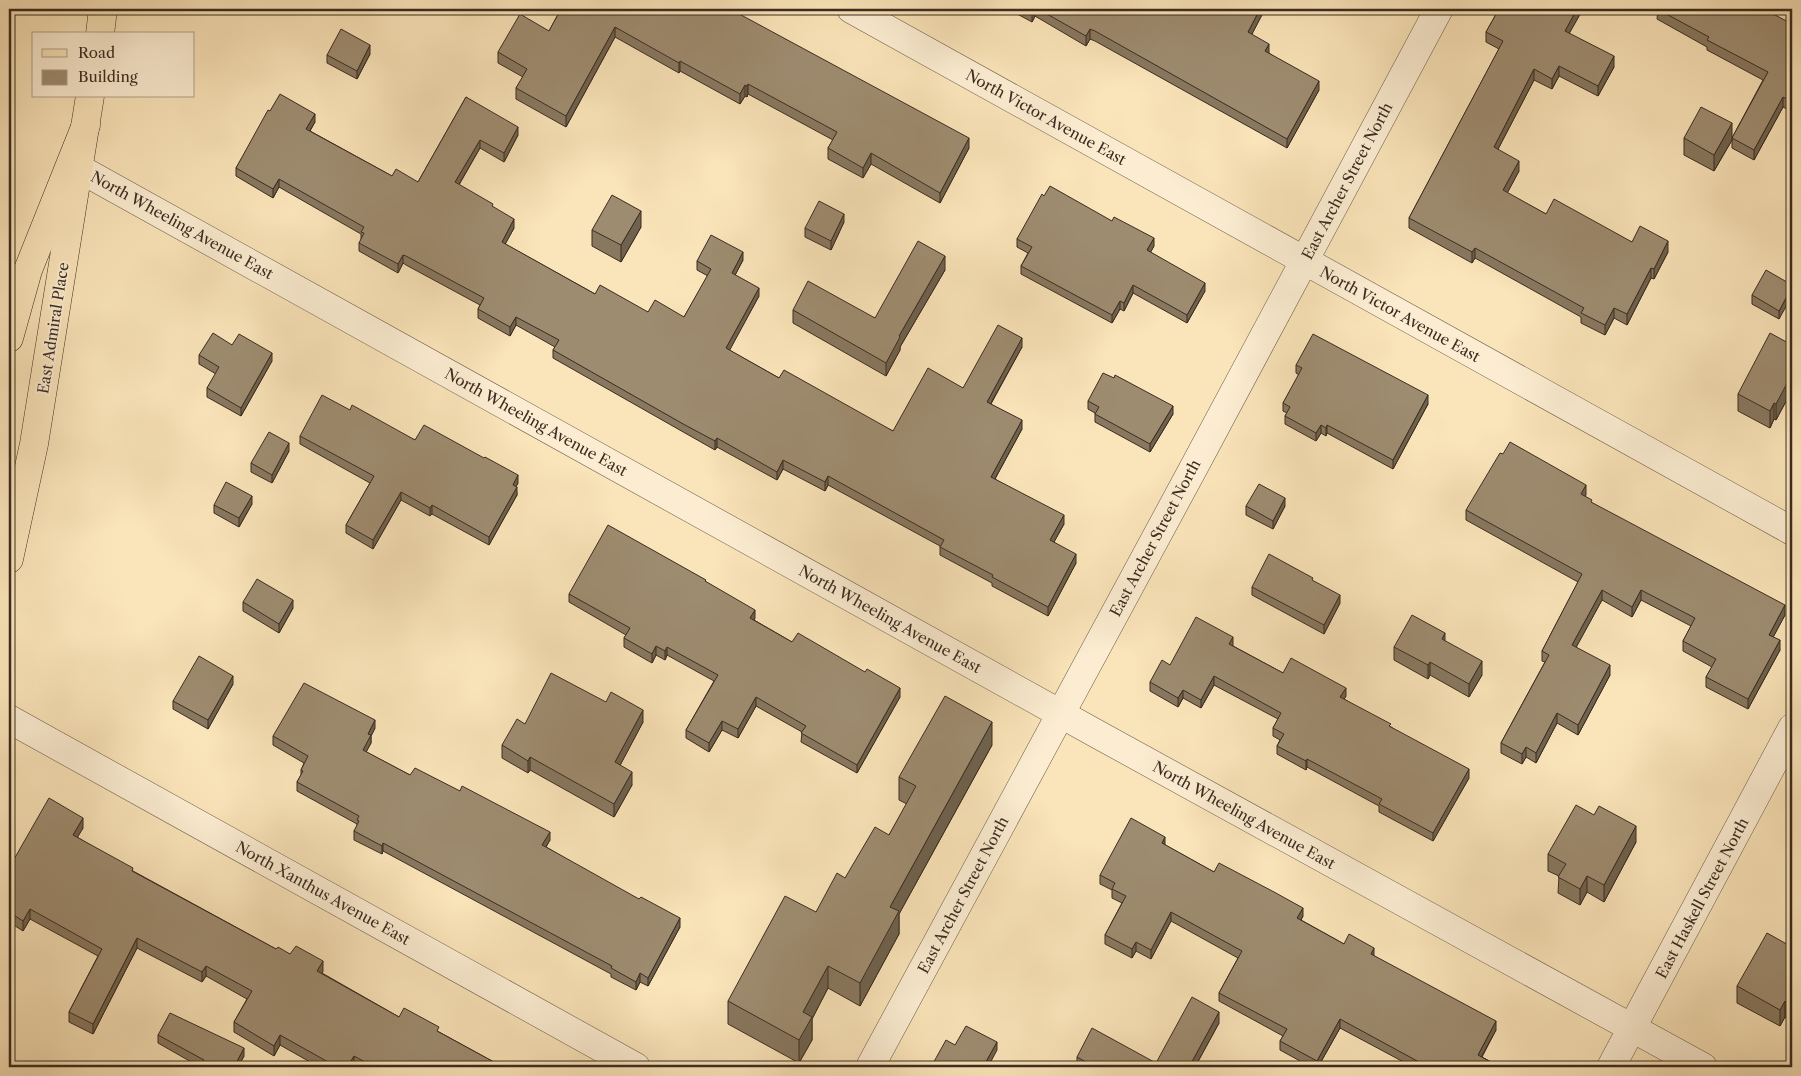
<svg xmlns="http://www.w3.org/2000/svg" width="1801" height="1076" viewBox="0 0 1801 1076" font-family="'Libre Caslon Text',serif">
<style>
.lines{fill:none;stroke-linecap:round;stroke-linejoin:round}
.minor-casing{stroke:#6b5a47;stroke-width:29}
.major-casing{stroke:#3b2c21;stroke-width:29}
.highway-casing{stroke:#3b2c21;stroke-width:29}
.minor{stroke:#fcedd2;stroke-width:28}
.major{stroke:#fae4b9;stroke-width:28}
.highway{stroke:#fae4b9;stroke-width:28}
.wall{fill:#887860;stroke:#3b2c21}
.shaded-wall{fill:#6f624e;stroke:#3b2c21}
.building{fill:#9e8c70;stroke:#3b2c21}
.labels{text-anchor:middle;dominant-baseline:central;stroke-width:4;stroke-linejoin:round;paint-order:stroke}
.street-label{font-size:15px;fill:#3b2c21;stroke:#fcedd2}
</style>
<rect width="100%" height="100%" fill="#fae4b9"/>
<filter id="stains"><feTurbulence type="fractalNoise" baseFrequency=".004" numOctaves="4"/><feColorMatrix values="0 0 0 0 .2 0 0 0 0 .09 0 0 0 0 .02 0 0 0 .5 -.17"/></filter>
<radialGradient id="worn" r=".72"><stop offset=".6" stop-color="#630" stop-opacity="0"/><stop offset="1" stop-color="#630" stop-opacity=".3"/></radialGradient>
<g class="lines">
<defs>
<path id="minor" d="M851,9L1792,531
M78,168L1097,734L1703,1067
M9,719L636,1067
M870,1067L1194,467L1439,9
M1611,1067L1792,728"/>
<path id="major" d="M100,34L103,9
M9,559L34,444L90,96"/>
<path id="highway" d="M9,338L28,270L86,125"/>
</defs>
<use href="#minor" class="minor-casing"/>
<use href="#major" class="major-casing"/>
<use href="#highway" class="highway-casing"/>
<use href="#minor" class="minor"/>
<use href="#major" class="major"/>
<use href="#highway" class="highway"/>
</g>
<path class="wall" d="M561,9L969,148L940,203L871,164L863,178L828,159V148L833,140L748,94L747,97L745,96L740,104L680,71L679,73L615,37L566,127L516,99V88L523,77L498,63V52L549,31Z
M1008,9H1265L1251,35L1269,53L1319,90L1287,148L1095,41L1090,39L1086,46L1035,16L1032,22Z
M1499,9H1583L1569,33L1614,67L1598,96L1559,76L1552,89L1534,80L1498,149L1519,171L1507,193L1546,214L1632,242L1668,252L1654,279L1651,278L1627,325L1614,318L1605,335L1581,323V317L1475,258L1472,263L1409,228V218L1499,49L1486,42V32Z
M1658,9L1792,24V112L1783,107L1754,160L1732,148V138L1763,80L1707,50V47L1657,19Z
M370,54L357,79L327,63V55Z
M466,97L518,135L504,162L480,148L459,185L493,207L514,228L505,244L595,294L648,312L684,317L708,276L697,270V261L743,260L735,275L759,296L729,350L779,378L893,431L963,388L1022,347L991,404L1022,429L995,479L1064,524L1054,542L1076,563L1048,616L992,586V583L940,555V546L828,485L825,491L783,469L777,480L717,447L715,450L685,433L553,358V350L555,347L516,325L510,336L478,318V309L480,305L406,265L403,263L398,273L359,251V243L361,240V234L279,187L273,198L236,176V168L270,111L315,122L310,131L392,176L418,182Z
M1684,138L1732,140L1714,171L1684,155Z
M1044,196L1154,246L1150,252L1205,291L1187,323L1133,293L1124,311L1120,309L1112,323L1021,274V266L1028,253L1017,247V239Z
M844,222L831,250L805,237V228Z
M641,227L621,262L592,246V230Z
M945,270L900,347V350L886,376L793,323V310L875,318Z
M1792,285L1779,319L1752,304V295Z
M232,345L272,361L241,416L207,397V388L216,374L199,364V355Z
M1792,345V390L1776,420L1774,419L1770,428L1738,411V394Z
M1296,365L1428,404L1393,469L1327,433L1326,436L1321,433L1316,441L1285,424V416L1287,413L1283,411V403L1299,375L1296,373Z
M1114,378L1173,414L1150,452L1095,422V413L1088,409V401Z
M350,410L415,440L518,483L516,486L517,495L489,545L432,514L430,516L401,500L373,549L346,533V525L370,483L300,444V436Z
M289,451L272,483L251,472V463Z
M1586,495L1585,496L1592,503L1785,615L1773,637L1780,650L1748,709L1706,687V677L1712,667L1683,651V641L1691,626L1641,600L1632,617L1602,600L1576,647L1610,675L1578,735L1557,723L1536,763L1526,757L1522,764L1501,753V743L1545,662L1542,661V651L1578,582L1466,520V510Z
M252,504L239,527L214,513V505Z
M1246,506H1285L1273,529L1246,515Z
M706,582L755,618L754,620L792,642L900,697L857,773L801,742L802,732L756,706L738,738L722,730L709,752L686,738V730L714,681L667,655L665,660L656,655L652,663L624,647V638L626,635L569,602V594Z
M1252,587L1340,603L1324,634L1252,595Z
M243,602L293,608L279,633L243,611Z
M1445,641L1482,675L1469,697L1430,675L1428,679L1394,660V647Z
M1233,645V646L1283,673L1346,696L1344,699L1391,727L1469,778L1433,841L1379,812V806L1307,767L1306,770L1277,754V746L1280,740L1273,736V728L1278,719L1214,685L1201,708L1183,698L1178,707L1150,691V682L1170,665Z
M233,684L208,729L173,709V701Z
M643,722L620,765L632,785L614,817L530,770L528,773L502,758V745L525,724Z
M375,728L371,736V743L366,752L410,775L550,840L546,847L680,927L648,986L640,982L636,990L611,977V974L383,851L382,854L354,840V831L357,826V824L297,791V782L301,775V770L304,763L273,745V736Z
M992,745L899,914V934L860,1006L828,988L812,1019V1040L799,1063L728,1024V1001L816,912L845,878L889,835L907,804L899,800V777Z
M83,828L77,837L133,871L276,949L290,954L323,971L322,973L399,1017L439,1032L503,1067H357L354,1066L353,1067H319L280,1045L274,1056L234,1032V1022L247,999L206,976L202,982L137,948L93,1034L69,1022V1012L98,956L30,919L23,931L9,922V868Z
M1636,842L1604,902L1587,892L1580,905L1558,893L1559,876L1548,871V854Z
M1165,845L1214,872L1303,916L1301,920L1344,944L1374,956L1496,1030L1482,1057L1500,1067H1413L1340,1028L1318,1067H1311L1280,1050V1041L1283,1036L1219,1001V993L1238,958L1171,921L1151,959L1136,951L1132,958L1105,944V935L1122,903L1112,898V890L1100,884V875Z
M1792,947L1786,1018L1785,1017L1780,1026L1737,1003V986Z
M1219,1023L1195,1067H1077V1057L1156,1063Z
M158,1035L244,1056L238,1067H200L158,1043Z"/>
<path class="shaded-wall" d="M1034,9H1035V16L1032,22V12Z
M1260,9H1265L1248,42V32Z
M1577,9H1583L1565,41V31Z
M615,27V37L566,127V116Z
M1090,29V39L1086,46V36Z
M1269,44V54L1265,51Z
M370,45V54L357,79V71Z
M1614,56V67L1598,96V86Z
M680,61V71L679,73V63Z
M1559,66V76L1552,89V79Z
M1534,69V80L1494,157V147Z
M1319,81V90L1287,148V139Z
M748,84V94L747,97V86Z
M745,85V96L740,104V94Z
M1783,97V107L1754,160V150Z
M315,114V122L306,137V129Z
M1732,123V140L1714,171V155Z
M518,127V135L504,162V153Z
M969,138V148L940,203V193Z
M480,140V148L455,191V182Z
M871,153V164L863,178V168Z
M1519,161V171L1503,201V190Z
M279,179V187L273,198V189Z
M641,211V227L621,262V245Z
M844,214V222L831,250V241Z
M514,219V228L502,250V242Z
M1154,238V246L1147,259V250Z
M1668,241V252L1654,279V269Z
M1475,248V258L1472,263V252Z
M743,252V260L732,281V273Z
M403,255V263L398,273V264Z
M945,256V270L900,347V350L886,376V363L899,336Z
M1651,268V278L1627,325V314Z
M1205,283V291L1187,323V315Z
M1133,285V293L1124,311V303Z
M1792,287V296L1779,319V311Z
M759,288V296L726,357V348Z
M1120,301V309L1112,323V315Z
M1614,308V318L1605,335V325Z
M516,317V325L510,336V327Z
M1022,338V347L987,410V402Z
M272,353V361L241,416V408Z
M1792,359V390L1776,420V404Z
M1428,395V404L1393,469V460Z
M1774,403V419L1770,428V411Z
M1173,406V414L1150,452V444Z
M1022,420V429L991,486V477Z
M1321,425V433L1316,441V433Z
M1327,425V433L1326,436V428Z
M717,438V447L715,450V441Z
M289,443V451L272,483V475Z
M783,460V469L777,480V472Z
M518,475V483L513,493V485Z
M828,476V485L825,491V482Z
M1586,485V495L1581,504V494Z
M517,487V495L489,545V537Z
M401,492V500L373,549V540Z
M252,496V504L239,527V518Z
M1285,498V506L1273,529V521Z
M432,505V514L430,516V508Z
M1064,515V524L1050,549V540Z
M1076,554V563L1048,616V607Z
M1602,590V600L1572,655V645Z
M1641,590V600L1632,617V607Z
M1340,595V603L1324,634V625Z
M293,600V608L279,633V624Z
M1785,605V615L1769,645V635Z
M755,610V618L750,627V618Z
M1445,633V647L1442,639Z
M1233,637V645L1229,652V644Z
M1780,640V650L1748,709V699Z
M656,646V655L652,663V654Z
M667,647V655L665,660V651Z
M1482,661V675L1469,697V684Z
M1430,662V675L1428,679V665Z
M1610,665V675L1578,735V725Z
M233,676V684L208,729V720Z
M1214,676V685L1201,708V700Z
M900,688V697L857,773V765Z
M1346,688V696L1340,706V697Z
M1183,690V698L1178,707V698Z
M756,697V706L738,738V729Z
M643,710V722L615,775V762Z
M1557,713V723L1536,763V753Z
M375,720V728L371,736V743L363,758V750L368,734Z
M722,721V730L709,752V743Z
M992,722V745L899,914V934L860,1006V983L890,907Z
M1526,747V757L1522,764V754Z
M530,757V770L528,773V761Z
M1307,759V767L1306,770V761Z
M1469,769V778L1433,841V833Z
M632,772V785L614,817V804Z
M83,818V828L73,845V835Z
M1636,826V842L1604,902V885Z
M550,832V840L542,853V845Z
M1165,837V845L1162,843Z
M383,843V851L382,854V846Z
M1587,876V892L1580,905V889Z
M1303,908V916L1297,927V918Z
M30,909V919L23,931V921Z
M1171,912V921L1151,959V950Z
M680,918V927L648,986V978Z
M137,938V948L93,1034V1024Z
M1136,942V951L1132,958V949Z
M1374,948V957L1371,954Z
M323,961V971L317,981V971Z
M206,966V976L202,982V972Z
M828,966V988L812,1019V1040L799,1063V1040L803,1012Z
M640,973V982L636,990V982Z
M1792,991V1007L1786,1018V1002Z
M1785,1001V1017L1780,1026V1010Z
M1219,1012V1023L1195,1067H1189Z
M1340,1019V1028L1318,1067H1317V1061Z
M1496,1021V1030L1478,1063V1055Z
M280,1035V1045L274,1056V1046Z
M997,1042V1050L988,1067H983Z
M244,1048V1056L238,1067H234Z
M354,1056V1066L353,1067H347Z"/>
<path class="building" d="M561,9H730L969,138L940,193L871,153L863,168L828,148L837,132L748,84L747,86L745,85L740,94L680,61L679,63L615,27L566,116L516,88L527,69L498,52L520,14L549,31Z
M1026,9H1034L1032,12Z
M1038,9H1260L1248,32L1269,44L1265,51L1319,81L1287,139L1095,31L1090,29L1086,36Z
M1499,9H1577L1565,31L1614,56L1598,86L1559,66L1552,79L1534,69L1494,147L1519,161L1503,190L1546,214L1554,199L1632,242L1640,226L1668,241L1654,269L1651,268L1627,314L1614,308L1605,325L1581,313L1584,308L1475,248L1472,252L1409,218L1503,41L1486,32Z
M1657,9H1764L1792,24V102L1783,97L1754,150L1732,138L1768,72L1707,40L1709,37Z
M341,29L370,45L357,71L327,55Z
M280,94L315,114L306,129L392,176L396,169L418,182L466,97L518,127L504,153L480,140L455,182L493,204L492,206L514,219L502,242L595,294L600,285L648,312L655,300L684,317L711,269L697,261L711,235L743,252L732,273L759,288L726,348L779,378L784,370L893,431L928,368L963,388L998,325L1022,338L987,402L1022,420L991,477L1064,515L1050,540L1076,554L1048,607L992,577L993,575L940,547L944,540L828,476L825,482L783,460L777,472L717,438L715,441L685,425L553,350L559,340L516,317L510,327L478,309L484,298L406,256L403,255L398,264L359,243L364,233L361,232L364,227L279,179L273,189L236,168L268,110L270,111Z
M1701,107L1732,123L1714,155L1684,138Z
M1050,186L1112,221L1114,217L1154,238L1147,250L1205,283L1187,315L1133,285L1124,303L1120,301L1112,315L1021,266L1032,247L1017,239L1042,194L1044,196Z
M612,195L641,211L621,245L592,230Z
M819,201L844,214L831,241L805,228Z
M918,241L945,256L899,336L900,337L886,363L793,310L808,281L875,318Z
M1766,270L1792,285V287L1779,311L1752,295Z
M213,333L232,345L239,334L272,353L241,408L207,388L219,367L199,355Z
M1770,333L1792,345V374L1776,404L1774,403L1770,411L1738,394Z
M1313,334L1428,395L1393,460L1327,425L1326,428L1321,425L1316,433L1285,416L1290,407L1283,403L1302,368L1296,365Z
M1103,373L1114,378L1115,375L1173,406L1150,444L1095,414L1099,407L1088,401Z
M322,395L350,410L352,405L415,440L424,425L484,458L485,457L518,475L513,485L517,487L489,537L432,505L430,508L401,492L373,540L346,525L374,476L300,436Z
M269,432L289,443L272,475L251,463Z
M1510,442L1586,485L1581,494L1592,500L1591,502L1785,605L1769,635L1780,640L1748,699L1706,677L1716,659L1683,641L1695,618L1641,590L1632,607L1602,590L1572,645L1610,665L1578,725L1557,713L1536,753L1526,747L1522,754L1501,743L1549,655L1542,651L1582,574L1466,510L1500,453L1503,454Z
M226,482L252,496L239,518L214,505Z
M1259,484L1285,498L1273,521L1246,506Z
M608,525L706,580L705,581L755,610L750,618L792,642L798,633L865,672L867,669L900,688L857,765L801,733L806,726L756,697L738,729L722,721L709,743L686,730L718,675L667,647L665,651L656,646L652,654L624,638L630,628L569,594Z
M1269,554L1313,578L1312,580L1340,595L1324,625L1252,587Z
M257,579L293,600L279,624L243,602Z
M1412,615L1445,633L1442,639L1482,661L1469,684L1430,662L1428,665L1394,647Z
M1196,617L1233,637L1229,644L1283,673L1291,658L1346,688L1340,697L1391,724L1389,726L1469,769L1433,833L1379,804L1382,799L1307,759L1306,761L1277,746L1284,734L1273,728L1281,713L1214,676L1201,700L1183,690L1178,698L1150,682L1162,660L1170,665Z
M199,656L233,676L208,720L173,701Z
M551,673L606,702L611,692L643,710L615,762L632,772L614,804L530,757L528,761L502,745L517,719L525,724Z
M304,683L375,720L368,734L371,735L363,750L410,775L415,768L460,791L462,786L525,819L550,832L542,845L546,847L639,899L641,897L680,918L648,978L640,973L636,982L611,968L612,966L383,843L382,846L354,831L359,821L357,820L359,816L297,782L303,771L301,770L308,756L273,736Z
M945,696L992,722L890,907L899,911L860,983L828,966L803,1012L812,1017L799,1040L728,1001L785,896L816,912L837,873L845,878L875,827L889,835L916,786L899,777Z
M49,798L83,818L73,835L133,868L132,871L276,949L278,947L290,954L296,946L323,961L317,971L399,1017L404,1008L439,1027L437,1031L503,1067H374L354,1056L347,1067H337L280,1035L274,1046L234,1022L252,991L206,966L202,972L137,938L93,1024L69,1012L102,949L30,909L23,921L9,912V868Z
M1576,805L1594,815L1599,806L1636,826L1604,885L1587,876L1580,889L1558,877L1566,864L1548,854Z
M1131,818L1165,837L1162,843L1214,872L1219,863L1274,892L1303,908L1297,918L1344,944L1349,934L1374,948L1371,954L1496,1021L1478,1055L1500,1067H1416L1419,1062L1340,1019L1317,1061L1280,1041L1287,1029L1219,993L1242,951L1171,912L1151,950L1136,942L1132,949L1105,935L1126,896L1112,889L1115,883L1100,875Z
M1767,933L1792,947V991L1786,1002L1785,1001L1780,1010L1737,986Z
M1192,997L1219,1012L1189,1067H1095L1077,1057L1092,1028L1156,1063Z
M170,1013L244,1048L234,1067H200L204,1060L158,1035Z
M966,1026L997,1042L983,1067H931L946,1040L955,1045Z"/>
<g class="labels">
<g class="street-label">
<text transform="translate(1046 117) rotate(29)">North Victor Avenue East</text>
<text transform="translate(1347 181) rotate(-62)">East Archer Street North</text>
<text transform="translate(182 225) rotate(29)">North Wheeling Avenue East</text>
<text transform="translate(1400 314) rotate(29)">North Victor Avenue East</text>
<text transform="translate(53 328) rotate(-81)">East Admiral Place</text>
<text transform="translate(536 422) rotate(29)">North Wheeling Avenue East</text>
<text transform="translate(1155 538) rotate(-62)">East Archer Street North</text>
<text transform="translate(890 619) rotate(29)">North Wheeling Avenue East</text>
<text transform="translate(1244 815) rotate(29)">North Wheeling Avenue East</text>
<text transform="translate(323 893) rotate(29)">North Xanthus Avenue East</text>
<text transform="translate(963 895) rotate(-62)">East Archer Street North</text>
<text transform="translate(1702 898) rotate(-62)">East Haskell Street North</text>
</g>
</g>
<rect width="1801" height="1076" fill="none" stroke="#fae4b9" stroke-width="30"/>
<rect x="10" y="10" width="1781" height="1056" fill="none" stroke="#3b2c21" stroke-width="2.5"/>
<rect x="15" y="15" width="1771" height="1046" fill="none" stroke="#3b2c21"/>
<rect x="32" y="32" width="162" height="65" fill="#fcedd2" stroke="#afa08b"/>
<rect x="42" y="49" width="25" height="8" fill="#fae4b9" stroke="#afa08b"/>
<text x="78" y="58" font-size="15" fill="#3b2c21">Road</text>
<rect x="42" y="70" width="25" height="15" fill="#9e8c70" stroke="#afa08b"/>
<text x="78" y="82" font-size="15" fill="#3b2c21">Building</text>
<rect width="100%" height="100%" filter="url(#stains)"/>
<rect width="100%" height="100%" fill="url(#worn)"/>
</svg>
